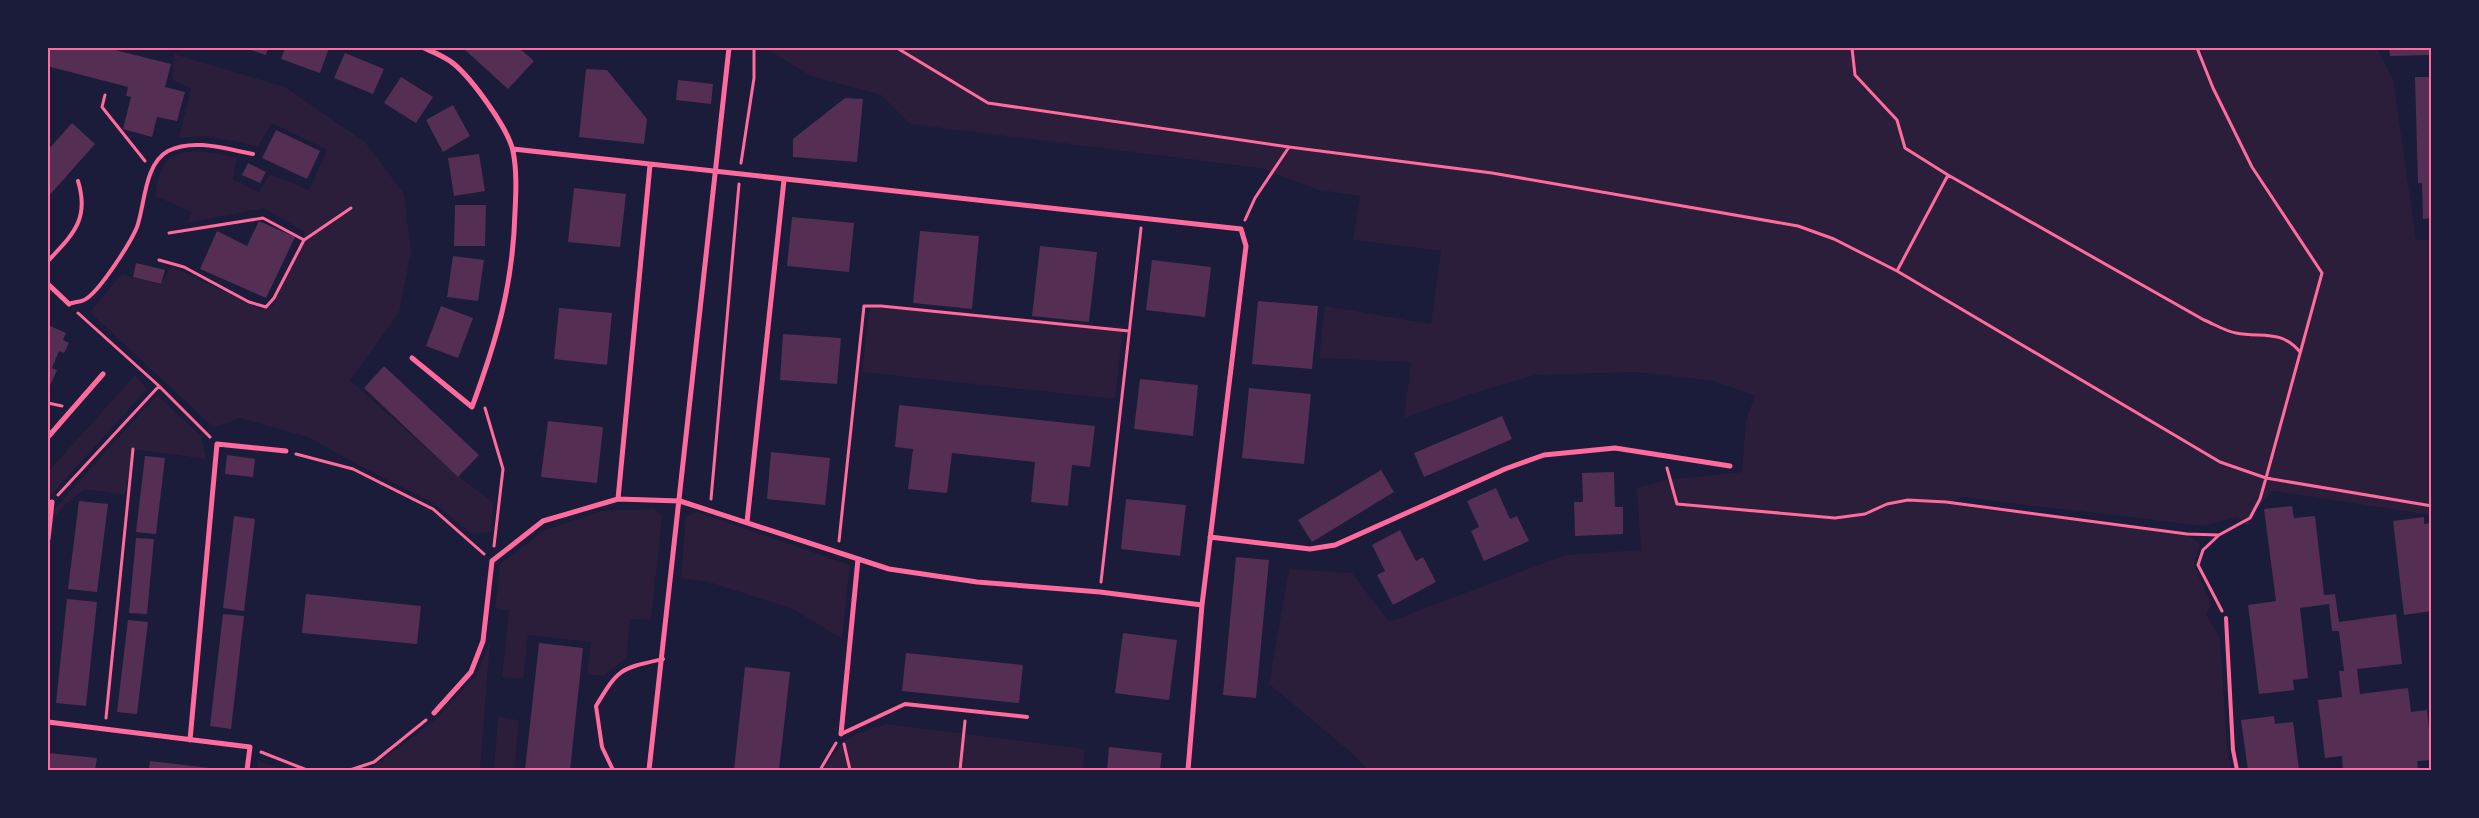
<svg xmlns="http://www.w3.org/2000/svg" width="2479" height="818" viewBox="0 0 2479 818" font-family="Quicksand,sans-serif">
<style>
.green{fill:#2a1e3b}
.building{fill:#542f53}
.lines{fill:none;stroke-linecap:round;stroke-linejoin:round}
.path{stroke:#ff6b9d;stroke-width:3}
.service{stroke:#ff6b9d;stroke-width:4}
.minor{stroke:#ff6b9d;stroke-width:5}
.neatline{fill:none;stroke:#ff6b9d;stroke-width:2}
</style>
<rect width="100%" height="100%" fill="#1b1b3a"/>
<path class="green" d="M759,48H2377L2393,79L2416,240H2431V515L2273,491L2258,506L2247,527L2238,517L2203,526L1962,497L1953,502L2192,537L2200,544L2194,565L2211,604L2206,614L2220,638L2227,745L2231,770H1368L1353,754L1269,684L1289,569L1352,573L1389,622L1565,555L1641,550L1637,488L1667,480L1742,472L1746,420L1755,396L1714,381L1636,372L1535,375L1471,394L1404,418L1411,362L1319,358L1325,306L1431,324L1441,251L1353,240L1360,196L1319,190L1261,168L910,124L881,95L811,76L768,50Z
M174,54L285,87L365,142L404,194L411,253L399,313L350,380L453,472L493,502L491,532L472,534L435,504L355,463L308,437L240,418L214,428L90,312L122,274L161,285L171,266L260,309L274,305L305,232L264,208L187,223L192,212L155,196C157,188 157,180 160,173C171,141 213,153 237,158L233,179L259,192L270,174L309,190L327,150L272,123L258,146L206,136L179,138L191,88L172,80Z
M870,306L1123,327L1115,399L862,372Z
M135,375L147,389L48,498V472Z
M157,395L201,436L206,459L133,449L125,495L85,489C51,515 55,514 48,554V516Z
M654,509L662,517L651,620L630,619L626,658L603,676L587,674L591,642L528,635L523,679L502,677L509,610L495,608L500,564L545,530L601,511Z
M697,512L850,565L842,639L793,609L709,582L681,578L686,516Z
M490,641L480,770H369L436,719L477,674Z
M498,717L519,720L514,770H494Z
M886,724L1085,749L1082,770H825C838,738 856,734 886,724Z
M258,761L285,770H258Z"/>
<path class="building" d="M48,48H107L171,64L165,87L185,92L177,121L157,117L152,137L123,129L131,97L126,96L128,87L51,67L48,65Z
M245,48H268L266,55Z
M285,48H329L320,73L281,59Z
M463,48H519L534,61L508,89Z
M2389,48H2429V55L2390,56Z
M345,53L384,69L373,94L334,78Z
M586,69L607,70L647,119L644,144L579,137Z
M401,77L433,97L416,123L384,103Z
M2415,77H2432V218L2423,219L2422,183H2418Z
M678,80L713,84L711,104L676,100Z
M845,98L863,99L857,162L793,157V139Z
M453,105L470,136L443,152L426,120Z
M72,123L95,144L48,197V150Z
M276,130L320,151L307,179L262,158Z
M479,154L485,191L454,196L448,158Z
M248,163L266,172L260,183L242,175Z
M574,188L626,194L620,247L568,242Z
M455,205H486L485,246H454Z
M792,217L854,223L849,272L787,266Z
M259,221L295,237L266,298L200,269L217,231L247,246Z
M920,231L979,236L972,309L913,303Z
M1040,246L1097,252L1089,322L1032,316Z
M453,256L484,260L478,301L447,297Z
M1152,260L1211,267L1205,317L1146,310Z
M136,263L165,270L161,284L133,277Z
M1258,301L1318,306L1312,369L1252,364Z
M441,306L473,318L458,358L426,346Z
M559,308L612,313L607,365L554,359Z
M48,325L66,333L63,340L69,343L64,353L59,351L52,368L57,370L48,390Z
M783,334L841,338L837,384L780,380Z
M384,366L479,455L458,477L364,388Z
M1140,379L1198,385L1193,436L1134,429Z
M1249,388L1311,394L1304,464L1242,458Z
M899,405L1095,426L1090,467L1072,465L1068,506L1031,502L1035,462L952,453L947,493L908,489L913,449L895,447Z
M1502,416L1512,439L1424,477L1414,453Z
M548,421L603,427L597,483L541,477Z
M771,452L830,458L825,505L767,499Z
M227,455L255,459L253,477L225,474Z
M145,456L165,458L156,534L136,532Z
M1381,470L1394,492L1312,542L1298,520Z
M1614,472L1615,507H1623V534L1575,536L1574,502H1583L1582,473Z
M1496,488L1510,519L1517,516L1529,541L1484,561L1471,531L1479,527L1467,501Z
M1126,499L1186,505L1180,556L1121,549Z
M79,501L108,504L97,592L68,589Z
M2292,506L2294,518L2315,516L2324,595L2335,594L2339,622L2396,614L2402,664L2357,669L2360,694L2408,688L2411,712L2427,710L2432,760L2417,761L2418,770H2343L2342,756L2325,758L2318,700L2342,697L2339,671H2344L2339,631H2332L2329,604L2300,608L2308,678L2293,680L2294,690L2259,694L2248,605L2276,601L2264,509Z
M234,516L255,519L244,611L223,608Z
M2424,517V524L2432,523V611L2404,615L2393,521Z
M1400,530L1416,561L1423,557L1436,582L1393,605L1377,575L1385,571L1372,545Z
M136,538L154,539L147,614L129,613Z
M1236,557L1269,560L1256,698L1223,695Z
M306,594L421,606L417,644L302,633Z
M67,599L97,602L86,706L56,703Z
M223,614L244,616L231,729L210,726Z
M128,620L148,622L137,714L117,712Z
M1123,633L1177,640L1169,700L1115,693Z
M539,643L583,648L570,770H525Z
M906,653L1023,665L1019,703L902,691Z
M745,667L790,672L779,770H734Z
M2274,716L2275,724L2293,722L2299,770H2248L2241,720Z
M1109,747L1162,753L1160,770H1107Z
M48,753L97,758L95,770H48Z
M150,761L218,769V770H149Z"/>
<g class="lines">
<path class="path" d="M897,48L988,103L1289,147L1492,173L1798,226L1834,239L1897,271L2220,462L2266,478L2432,506
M1852,48L1855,75L1897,120L1905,148L1948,175L1897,271
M105,95L102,107L145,161
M741,163L754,78V48
M1948,175L2204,320C2214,324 2225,331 2236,333C2262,338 2281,329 2300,352
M1245,220L1255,198L1289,147
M304,240L351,208
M159,260L184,267L249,302L266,307L274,298L304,240L263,218L169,233
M78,313L159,386L210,437
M48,403L62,406
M485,408L503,469L494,546
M296,454L353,469L433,509L484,554
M1667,468L1677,504L1835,518L1865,514L1887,504L1908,500L1946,502L2187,534L2219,535L2250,518L2260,499L2266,478L2322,273L2252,167L2213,88L2197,48
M58,495L159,386
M711,499L739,184
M2219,535L2203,550L2198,565L2222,611
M839,541L864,306H881L1129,331
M1101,582L1141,228
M106,718L133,449
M844,744L850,770
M261,752L307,770
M350,770L374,762L426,720
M820,770L836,743
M960,770L965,721"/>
<path class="service" d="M48,261C72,235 90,220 78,181
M69,304C74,302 80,302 84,300C98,294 131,242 137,227C145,205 144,164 168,151C194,138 226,149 253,154
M2226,618L2233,750L2237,770
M841,734L905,704L1027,717
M613,770L602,747L596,706C619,668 619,669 663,659"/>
<path class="minor" d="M513,149L1241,229L1246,246L1202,605L1188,770
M48,284L69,304
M412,358L472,407C497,339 513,285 515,212C516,192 517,171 513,151C508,128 472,79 454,64C446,57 433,52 424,48
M48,437L103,374
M618,499L650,165
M747,522L784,180
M1210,537L1310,549L1335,545L1505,469L1544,455L1615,448L1730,466
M48,539L52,502
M434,713L471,672L483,641L492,561L543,521L618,499L680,501L889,569L977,582L1100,592L1202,605
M48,722L250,747L247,770
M841,734L858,559
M190,740L217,444L286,451
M649,770L729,48"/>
</g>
<rect width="2479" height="818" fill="none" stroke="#1b1b3a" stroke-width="98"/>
<rect x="49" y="49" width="2381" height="720" class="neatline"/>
</svg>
